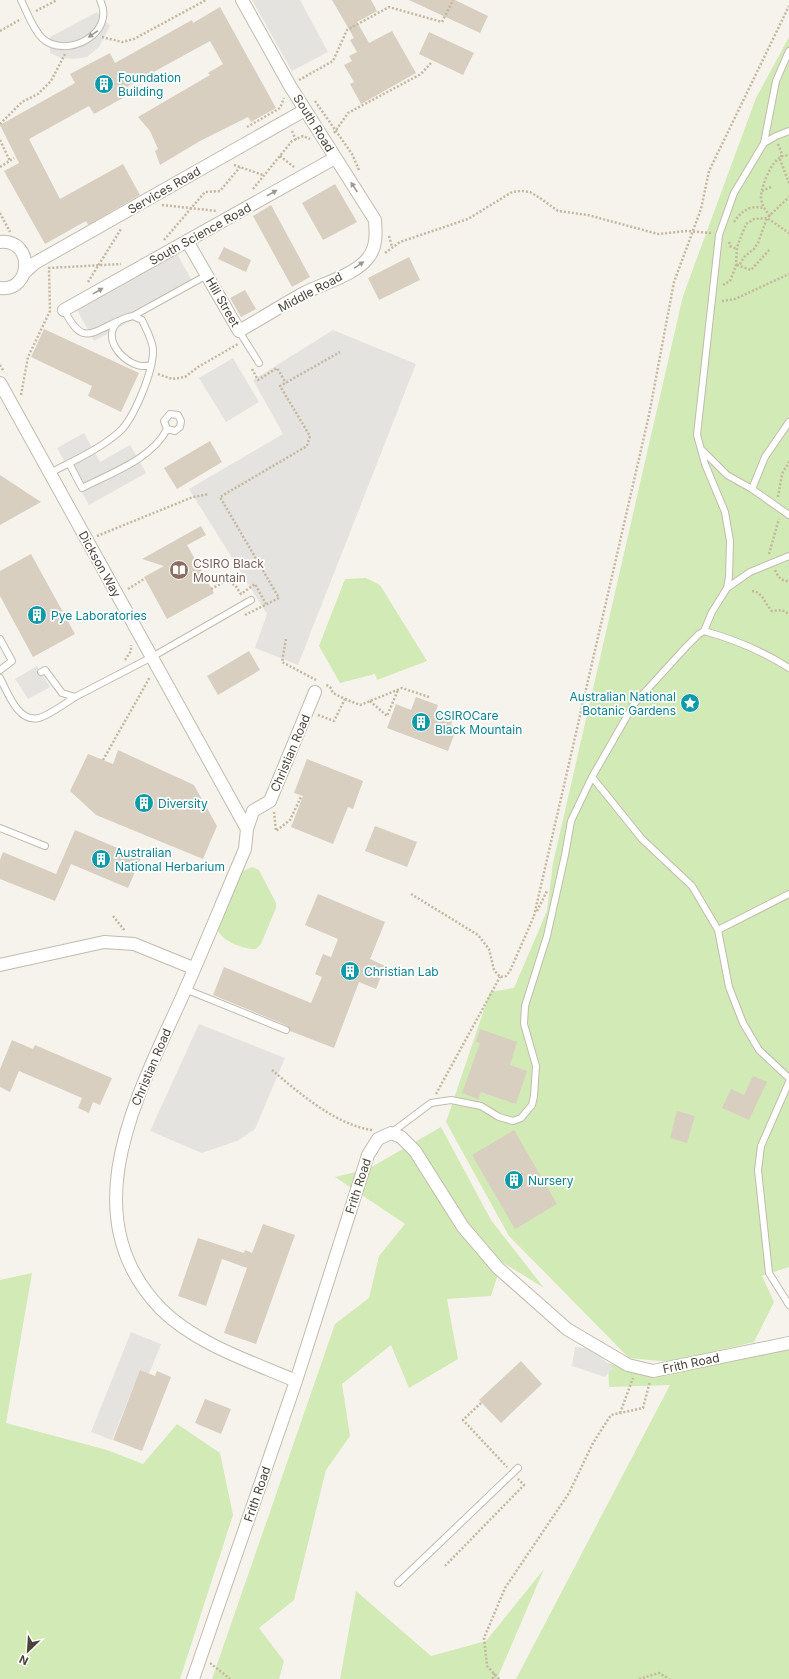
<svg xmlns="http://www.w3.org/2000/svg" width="789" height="1679" viewBox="0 0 789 1679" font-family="Inter,sans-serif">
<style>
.green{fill:#d2eab5}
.parking{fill:#e5e3e0}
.building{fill:#d8cfc1}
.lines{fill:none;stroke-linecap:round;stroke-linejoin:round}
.lane-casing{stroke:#c2bbae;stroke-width:8}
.street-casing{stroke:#c2bbae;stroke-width:14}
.path{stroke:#c4b79f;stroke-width:2.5;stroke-dasharray:2 2;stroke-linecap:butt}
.lane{stroke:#fff;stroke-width:6}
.street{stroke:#fff;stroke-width:12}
.oneway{fill:#9c9892}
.labels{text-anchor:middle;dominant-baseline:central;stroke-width:3.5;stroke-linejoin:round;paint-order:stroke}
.culture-label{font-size:12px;fill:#0d838f;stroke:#fff;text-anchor:start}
.street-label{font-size:12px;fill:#4b4439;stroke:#fff}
.education-label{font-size:12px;fill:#785e54;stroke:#fff;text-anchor:start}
</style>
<rect width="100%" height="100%" fill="#f6f3ec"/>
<path class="green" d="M789,37V1267L762,1276L774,1302L754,1342L670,1362L629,1358L509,1236L446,1122L490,992L514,988L547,911L553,863L683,296L756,98Z
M366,578L380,585L427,661L377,680L375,674L340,683L319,646L345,579Z
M252,867L259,870L276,903V908L261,944L256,949C242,949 221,941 217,928L241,872Z
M441,1127L491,1220L544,1288L502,1262L491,1296L447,1299L458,1359L409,1388L391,1345L342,1384L350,1436L326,1470L294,1600L259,1628L284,1661L279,1679H212L335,1324L369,1298L379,1256L405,1224L335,1177L368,1169Z
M32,1273L6,1423L107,1450L143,1464L177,1424L220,1453L233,1515L180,1679H0V1280Z
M789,1349V1679H516L670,1385L609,1387L608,1363L647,1375Z
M544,1569L497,1679H340L356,1591L431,1656L486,1641Z"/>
<path class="parking" d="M252,0H300L328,52L292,71Z
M97,12L110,26L99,47L87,57L74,59L61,58L50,53V37Z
M176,252L195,286L94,341L76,308Z
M333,330L416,364L298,665L255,648L267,614L189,489L283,434L253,380Z
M233,358L259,402L226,422L199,378Z
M84,433L100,462L130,445L146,473L89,505L57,448Z
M37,666L50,687L28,699L15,679Z
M199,1024L285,1058L255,1129L237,1141L202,1153L150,1131Z
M131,1332L161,1344L149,1374L140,1370L112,1440L91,1432Z
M575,1347L592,1349L613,1368L605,1377L572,1366Z"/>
<path class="building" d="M332,0H371L377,11L357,22L369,43L392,31L416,73L361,104L350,84L354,82L344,65L352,61L349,56L357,52L350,40L354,38Z
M409,0H455L488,16L480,33Z
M220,7L276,108L251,122L248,117L200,141L160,165L155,151L158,149L150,131L138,117L210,75L208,73L223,64L210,41L128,86L132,93L94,114L89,106L29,139L60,199L123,164L140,195L88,225L86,221L45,244L4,171L19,163L0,125L75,83L70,74L110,53L115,63L192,20L193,23Z
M429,32L474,53L463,75L419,54Z
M335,184L357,222L323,240L302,203Z
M271,205L310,277L292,287L253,216Z
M224,247L251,260L246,272L218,259Z
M409,257L420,280L379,300L368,278Z
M245,290L256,309L241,317L230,298Z
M44,329L139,373L121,412L88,396L92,386L31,357Z
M210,441L222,462L177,489L164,468Z
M0,475L41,502L0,525Z
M201,526L206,535L187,545L214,593L167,619L144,577L164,566L142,559Z
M31,554L75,634L33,657L0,596V571Z
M249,651L260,670L218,695L207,676Z
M416,697L438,705L436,711L453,718L451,725L457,727L448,751L387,728L396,704L411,710Z
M118,750L194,785L217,826L203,859L96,815L70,791L88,754L113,764Z
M307,759L363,781L353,809L348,807L333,844L291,827L303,796L294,793Z
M375,826L417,842L407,867L365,851Z
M75,830L141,858L128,888L71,864L55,901L0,879V860L3,852L56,874Z
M318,894L385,922L370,959L385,966L376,989L359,982L334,1048L290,1031L288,1026L213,995L224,967L311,1003L322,977L315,974L323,954L331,957L338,939L305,925Z
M480,1029L517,1042L510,1065L527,1071L516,1104L481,1092L478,1099L462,1093L480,1043L476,1042Z
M12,1040L33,1049L35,1045L112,1078L100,1105L93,1102L89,1113L78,1108L82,1098L19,1071L10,1092L0,1087V1069Z
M753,1076L767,1082L749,1120L722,1108L731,1089L744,1095Z
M677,1111L695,1116L687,1143L670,1138Z
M514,1130L557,1204L515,1229L472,1155Z
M263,1224L295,1235L256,1344L224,1333L247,1268L222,1259L206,1306L178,1296L198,1238L244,1253L245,1250L252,1253Z
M521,1361L542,1384L501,1423L479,1400Z
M140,1370L155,1376L157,1371L171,1377L142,1451L113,1440Z
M205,1399L231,1409L221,1434L195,1423Z"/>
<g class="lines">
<defs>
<path id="lane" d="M21,0C27,12 32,28 42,38C65,60 117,34 100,0
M764,143L776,136L789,131
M64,310C82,344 88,335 118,321
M133,316C129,317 123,318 119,321C100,337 123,364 142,366C144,366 148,366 151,365
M239,331L259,363
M703,451L727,475L752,489L789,515
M69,463L82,488C111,473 152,459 167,429L164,421L170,414L178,415L181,421L180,427L175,431L167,429
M50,473C73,461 98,450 118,433C134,420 154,369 153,349C152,339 146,329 142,320L133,316L207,275
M752,489L765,457L789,422
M727,588L750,572L789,556
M704,631C733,639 764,652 789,668
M0,639L12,661L0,670
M41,672L45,670L62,693L75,697L152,657L251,600
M0,678C8,693 18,723 39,718C49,715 66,703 75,697
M592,777L642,839L692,886L718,930L729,987L743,1023L759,1050L789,1078
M0,828L45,846
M718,930L789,894
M185,989L286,1030
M789,1082L761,1146L758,1170L769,1273L789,1305
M391,1133L431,1103L451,1100L481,1106L499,1117L513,1121L521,1118L532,1105L534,1096L536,1066L524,1024L525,1006L547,936L565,855L571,821L592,777L634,704L686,647L699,634L704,631L712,612L727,588L729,577L730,541L725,512L705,464L697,435L719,235L734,193L764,143L776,81L789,51
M398,1583L518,1468"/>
<path id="street" d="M187,241L239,331C262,318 284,304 306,292C325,283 356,274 368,258C377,247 376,233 375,220L290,86L242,0
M0,242C35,239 32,292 0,288
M25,272L35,263L305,110
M64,310L335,158
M0,383L247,829
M0,965L104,942L134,944L193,968
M296,1381C252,1362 196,1344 161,1309C70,1215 138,1095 182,997C204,948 224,898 245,849L247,829L253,811L270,801L315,692
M193,1679L296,1381L368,1155L378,1139L391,1133L401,1137L415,1151L463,1227L498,1268L567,1329L628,1365L653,1371L789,1343"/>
</defs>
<use href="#lane" class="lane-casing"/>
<use href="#street" class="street-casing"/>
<path class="path" d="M36,11L57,0
M0,31L21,19
M102,37L122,42L134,39L206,0
M299,80L333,61L347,30L389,7L442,22L453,0
M315,101L352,154L359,170
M0,124L22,102L38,94L51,81L65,54
M247,127L280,108L284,98
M292,131L296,140
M334,133L348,113L421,74L431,63
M0,140L10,161
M778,144L782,154L780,159L789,183
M280,156L294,167
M234,165L263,175
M0,167L14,158
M253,189L292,141L303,136L310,139
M762,191L771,187
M162,205L217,211
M0,213L10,232
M770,216C765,210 761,204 761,196C762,185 774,151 789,156
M734,222C741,211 750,205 763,208
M389,236L392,247
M164,240L205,192L220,191L240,167
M729,242L730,246L737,249
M385,253L400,242L468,219L512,192L521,191L530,192L540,198L558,211L588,215L658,234L687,231L711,233
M736,265L740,264L744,257L754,249L758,243L767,218L789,233
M737,265L751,270L770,249
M88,282L121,229
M723,285L730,281L734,271L736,265L737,247L746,224L754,219L767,218L789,197
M722,301L735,299L789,274
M0,365L4,372
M252,369L258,380L277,368L286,383
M158,374L172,379L185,377L198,367L238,344
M21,395L28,357L50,311L49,268L121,264
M778,497L782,474L789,462
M97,536L193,497L209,494
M769,554L779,519
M775,570C778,577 781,581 789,581
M128,589L144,579
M211,589L226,581L235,585L241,594L255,584L266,604
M752,591C763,592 764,603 772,611L782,610L789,614
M245,615L279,598L220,497L307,446L310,436L280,386L340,352
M286,639L282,662L316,680
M125,660L131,651V645
M345,699L360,705L402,688L429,697
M370,701L387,716L398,690
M318,715L334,721L345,699L333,693L330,687L325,684
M103,760L150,677
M274,812L276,831L290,820L301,797
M411,894L478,935L489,949L494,970L500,977L506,976L510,971L534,916
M537,911L547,891
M113,916L125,931
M534,916L649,415L674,282L701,209L709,171L789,6
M272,1070C299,1093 336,1125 372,1130
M436,1094L500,977
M481,1403L463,1420L507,1467
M620,1413L633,1378
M445,1566L524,1485L518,1479
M210,1663L230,1679
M493,1679L494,1673
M499,1679L487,1666L484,1638L505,1588L569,1493L593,1443L611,1415L643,1408L650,1381
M639,1679L659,1673L669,1679"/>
<use href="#lane" class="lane"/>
<use href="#street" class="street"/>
</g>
<defs><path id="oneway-solid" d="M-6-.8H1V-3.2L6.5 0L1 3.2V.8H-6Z"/></defs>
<g class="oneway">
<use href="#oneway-solid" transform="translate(93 34) rotate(146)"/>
<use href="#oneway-solid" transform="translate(354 187) rotate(-123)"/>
<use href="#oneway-solid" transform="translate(272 193) rotate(-29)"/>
<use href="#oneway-solid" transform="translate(359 265) rotate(-34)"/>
<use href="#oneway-solid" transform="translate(98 291) rotate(-29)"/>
</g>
<defs>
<symbol id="building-disc" viewBox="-11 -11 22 22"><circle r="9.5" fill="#0f9aa8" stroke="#fff"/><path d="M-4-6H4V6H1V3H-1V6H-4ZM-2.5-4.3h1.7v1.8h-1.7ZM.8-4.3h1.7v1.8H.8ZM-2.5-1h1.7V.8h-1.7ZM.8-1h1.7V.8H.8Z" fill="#fff"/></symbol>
<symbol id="library-disc" viewBox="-11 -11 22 22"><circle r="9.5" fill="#8d6e63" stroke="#fff"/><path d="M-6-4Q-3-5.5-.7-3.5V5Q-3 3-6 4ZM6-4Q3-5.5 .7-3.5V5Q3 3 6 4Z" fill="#fff"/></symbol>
<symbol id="sight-disc" viewBox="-11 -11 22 22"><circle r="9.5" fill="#0f9aa8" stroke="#fff"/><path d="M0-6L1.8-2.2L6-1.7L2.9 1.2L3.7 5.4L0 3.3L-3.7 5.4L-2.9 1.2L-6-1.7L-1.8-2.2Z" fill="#fff"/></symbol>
</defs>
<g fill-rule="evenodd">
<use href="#building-disc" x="93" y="73" width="22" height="22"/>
<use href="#library-disc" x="168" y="559" width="22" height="22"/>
<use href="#building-disc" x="26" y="604" width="22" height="22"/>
<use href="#sight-disc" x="679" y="692" width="22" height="22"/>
<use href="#building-disc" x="410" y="711" width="22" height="22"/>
<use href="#building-disc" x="133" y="792" width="22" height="22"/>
<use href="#building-disc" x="90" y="848" width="22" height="22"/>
<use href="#building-disc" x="339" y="960" width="22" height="22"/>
<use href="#building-disc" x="503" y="1169" width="22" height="22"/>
</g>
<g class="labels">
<g class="culture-label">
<text x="118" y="77">Foundation<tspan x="118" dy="14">Building</tspan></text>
<text x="51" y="615">Pye Laboratories</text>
<text x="676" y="696" text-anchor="end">Australian National<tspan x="676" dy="14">Botanic Gardens</tspan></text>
<text x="435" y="715">CSIROCare<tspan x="435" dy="14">Black Mountain</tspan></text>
<text x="158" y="803">Diversity</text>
<text x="115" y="852">Australian<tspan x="115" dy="14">National Herbarium</tspan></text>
<text x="364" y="971">Christian Lab</text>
<text x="528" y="1180">Nursery</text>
</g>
<g class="street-label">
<text transform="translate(314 123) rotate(58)">South Road</text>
<text transform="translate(164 190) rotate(-30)">Services Road</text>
<text transform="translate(200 234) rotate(-29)">South Science Road</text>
<text transform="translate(310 292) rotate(-28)">Middle Road</text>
<text transform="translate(223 302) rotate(60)">Hill Street</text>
<text transform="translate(100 564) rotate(61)">Dickson Way</text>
<text transform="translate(290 753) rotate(-67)">Christian Road</text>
<text transform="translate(151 1067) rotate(-67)">Christian Road</text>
<text transform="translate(358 1186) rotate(-72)">Frith Road</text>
<text transform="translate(691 1363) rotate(-12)">Frith Road</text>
<text transform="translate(257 1494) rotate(-71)">Frith Road</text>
</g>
<g class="education-label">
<text x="193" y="563">CSIRO Black<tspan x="193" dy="14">Mountain</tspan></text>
</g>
</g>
<g transform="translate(28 1651) rotate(205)" stroke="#ffffff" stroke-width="3" paint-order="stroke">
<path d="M0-3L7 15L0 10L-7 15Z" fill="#4b4439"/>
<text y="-6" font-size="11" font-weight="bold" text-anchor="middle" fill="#4b4439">N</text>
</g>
</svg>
